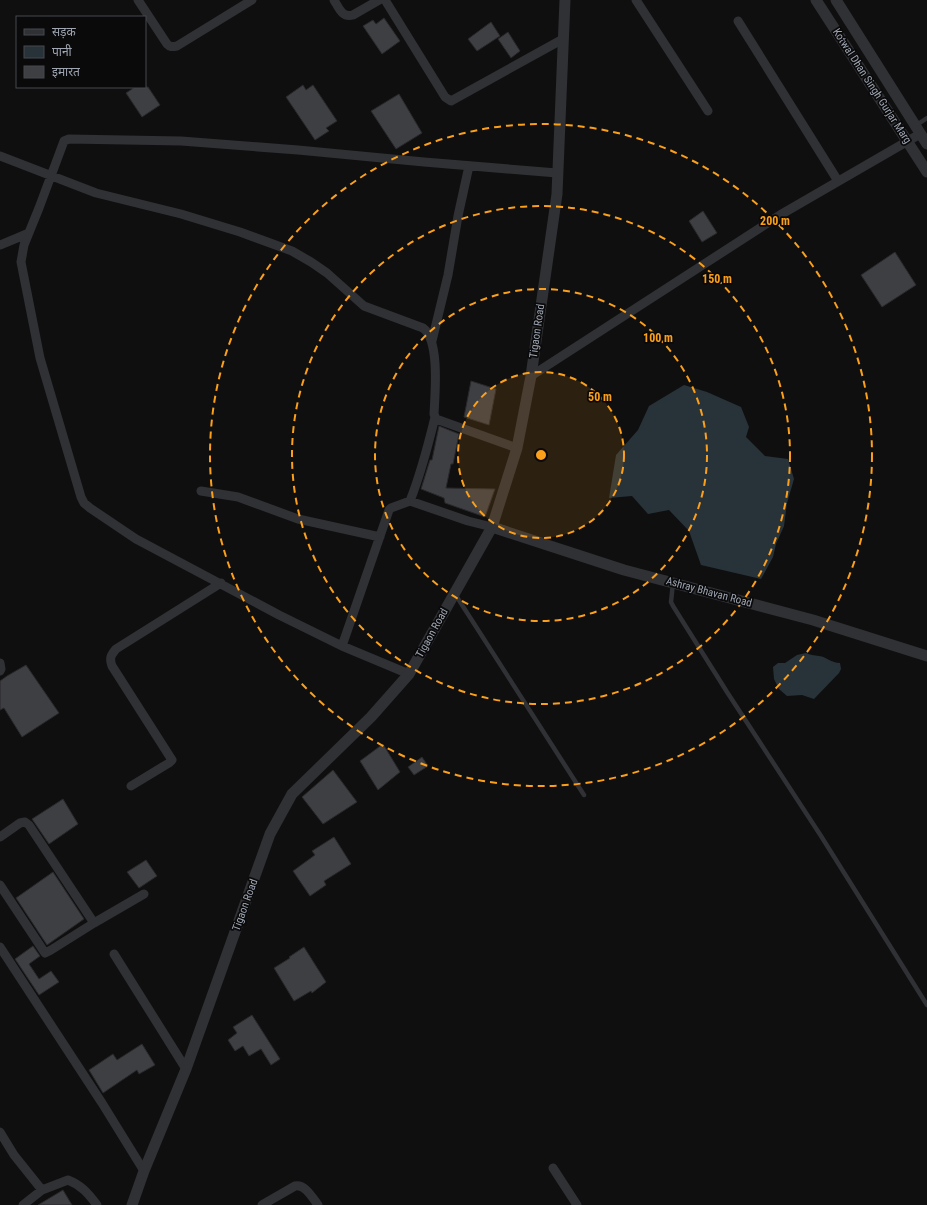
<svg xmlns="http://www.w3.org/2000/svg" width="927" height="1205" viewBox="0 0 927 1205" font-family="'Roboto Condensed','Noto Sans Devanagari',sans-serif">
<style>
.water{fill:#283339}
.building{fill:#3e3f43;stroke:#29292c}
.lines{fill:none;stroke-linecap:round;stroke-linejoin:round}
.service{stroke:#303135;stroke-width:4.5}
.minor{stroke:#303135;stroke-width:9}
.tertiary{stroke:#303135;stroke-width:11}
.ring{fill:none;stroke:#fca01b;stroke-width:2;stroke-dasharray:7 5}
.labels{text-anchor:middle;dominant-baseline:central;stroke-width:3.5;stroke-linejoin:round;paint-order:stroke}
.street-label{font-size:11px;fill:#9fa6b2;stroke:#0a0a0b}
.centre{fill:#fca01b;stroke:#0a0a0b;stroke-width:2}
.ring-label{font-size:12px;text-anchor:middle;font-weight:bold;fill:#fca01b;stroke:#0a0a0b;stroke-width:3.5;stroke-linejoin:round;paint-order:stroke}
</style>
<rect width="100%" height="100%" fill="#0f0f10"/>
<path class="water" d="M684,385L707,392L741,407L749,427L746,437L765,456L788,459L794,479L787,503L784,526L776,544L773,557L761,579L701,565L689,531L669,510L648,514L632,496L609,498L616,455L638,430L649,406Z
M806,653C810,655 814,655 819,656C827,657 831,663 840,663L841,669L839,673L814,699L802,695L787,696L779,689L774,679L773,667L778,663H785L797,655Z"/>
<path class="building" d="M384,18L400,41L382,54L363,26L373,20L376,24Z
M491,22L500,36L477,51L468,39Z
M508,32L520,51L511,58L498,39Z
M303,85L306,90L313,85L337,121L326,128L329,131L315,140L286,97Z
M135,87H148L160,105L142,117L126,93Z
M399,94L422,133L396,149L371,111Z
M703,211L717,233L702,242L689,221Z
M895,252L916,285L882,307L861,275Z
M471,381L496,389L489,425L464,417Z
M439,426L459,434L453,464H451L446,488L495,489L485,517L445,503L444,498L421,489L430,460H432Z
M26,665L59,713L22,737L4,708L0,710V681L7,676Z
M383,744L400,772L378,790L360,761Z
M422,757L428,766L414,775L408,767Z
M333,770L357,802L323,824L302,797Z
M63,799L78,824L49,844L32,819Z
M334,837L351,864L324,881L326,885L310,896L293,871L315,855L312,851Z
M146,860L157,876L139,888L127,872Z
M53,872L84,919L47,945L16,898Z
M33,946L40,956L29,964L39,979L51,971L59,982L39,995L15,959Z
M304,947L326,982L312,993L311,991L294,1001L274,968L290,958L289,957Z
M252,1015L280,1059L271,1065L261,1049L249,1056L243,1046L235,1051L228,1040L237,1033L233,1027Z
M142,1044L155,1065L139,1074L137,1070L103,1093L89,1070L113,1054L117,1060Z
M63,1190L72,1205H38Z"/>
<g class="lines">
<path class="service" d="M915,126L927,118
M673,583L671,602L673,606L727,692L821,836L927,1005
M455,594L584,795"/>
<path class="minor" d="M138,0L167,44C170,47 172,47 177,46L252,0
M334,0C339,8 342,18 353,15L379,0
M385,0L445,97L451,101L563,39
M636,0L708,111
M738,21L838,181
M0,156L96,193L181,214L240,232L292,251L311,262L327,273L364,306L423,328C440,340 435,394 434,414L436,419L517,448
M0,245L29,233
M432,341L448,275L458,216L469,166
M531,376L780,215L920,134
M201,491L238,497L298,519L380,537
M410,501C421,473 428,446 435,417
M342,646L389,510L391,508L410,501L468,521L492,527
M0,663L1,669L0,671
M409,674L342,646L279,615L136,539L90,508L84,503L81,497L40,358L21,262L24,245L39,208L64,141L69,139L181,141L298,150L424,162L557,173
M131,786L169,763L172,760L112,666C109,658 111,655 116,649L221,583
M0,837L20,823L25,822L29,825L94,923
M0,885L45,953L51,950L94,923L144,894
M0,947L102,1103L144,1171
M114,954L186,1069
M0,1132L14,1155L42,1190L68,1180C81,1185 88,1193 97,1205
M553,1168L577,1205
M23,1205L42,1190
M262,1205L295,1186C305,1184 312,1197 318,1205"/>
<path class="tertiary" d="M816,0L927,172
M836,0L927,144
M492,527L624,570L813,620L927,656
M132,1205L144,1171L186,1069L270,834L292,794L371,717L409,674L492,527L517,448L531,376L557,194L565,0"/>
</g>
<circle cx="541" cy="455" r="83" fill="#fca01b" fill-opacity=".12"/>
<g class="ring">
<circle cx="541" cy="455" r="83"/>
<circle cx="541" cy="455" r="166"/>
<circle cx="541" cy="455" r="249"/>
<circle cx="541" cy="455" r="331"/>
</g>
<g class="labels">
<g class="street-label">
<text transform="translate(872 86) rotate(57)">Kotwal Dhan Singh Gurjar Marg</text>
<text transform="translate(537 331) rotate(-82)">Tigaon Road</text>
<text transform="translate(709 592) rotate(15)">Ashray Bhavan Road</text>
<text transform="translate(432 633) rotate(-61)">Tigaon Road</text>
<text transform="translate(245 905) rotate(-70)">Tigaon Road</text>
</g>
</g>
<circle cx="541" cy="455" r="6" class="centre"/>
<g class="ring-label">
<text x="775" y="225">200 m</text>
<text x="717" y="283">150 m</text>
<text x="658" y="342">100 m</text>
<text x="600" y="401">50 m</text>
</g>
<rect x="16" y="16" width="130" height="72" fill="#0a0a0b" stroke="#46484e"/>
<rect x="24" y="29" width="20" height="6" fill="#303135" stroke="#46484e"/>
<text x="52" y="36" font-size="12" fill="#9fa6b2">सड़क</text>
<rect x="24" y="46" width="20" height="12" fill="#283339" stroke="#46484e"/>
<text x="52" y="56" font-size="12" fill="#9fa6b2">पानी</text>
<rect x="24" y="66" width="20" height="12" fill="#3e3f43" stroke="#46484e"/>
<text x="52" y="76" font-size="12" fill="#9fa6b2">इमारत</text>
</svg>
